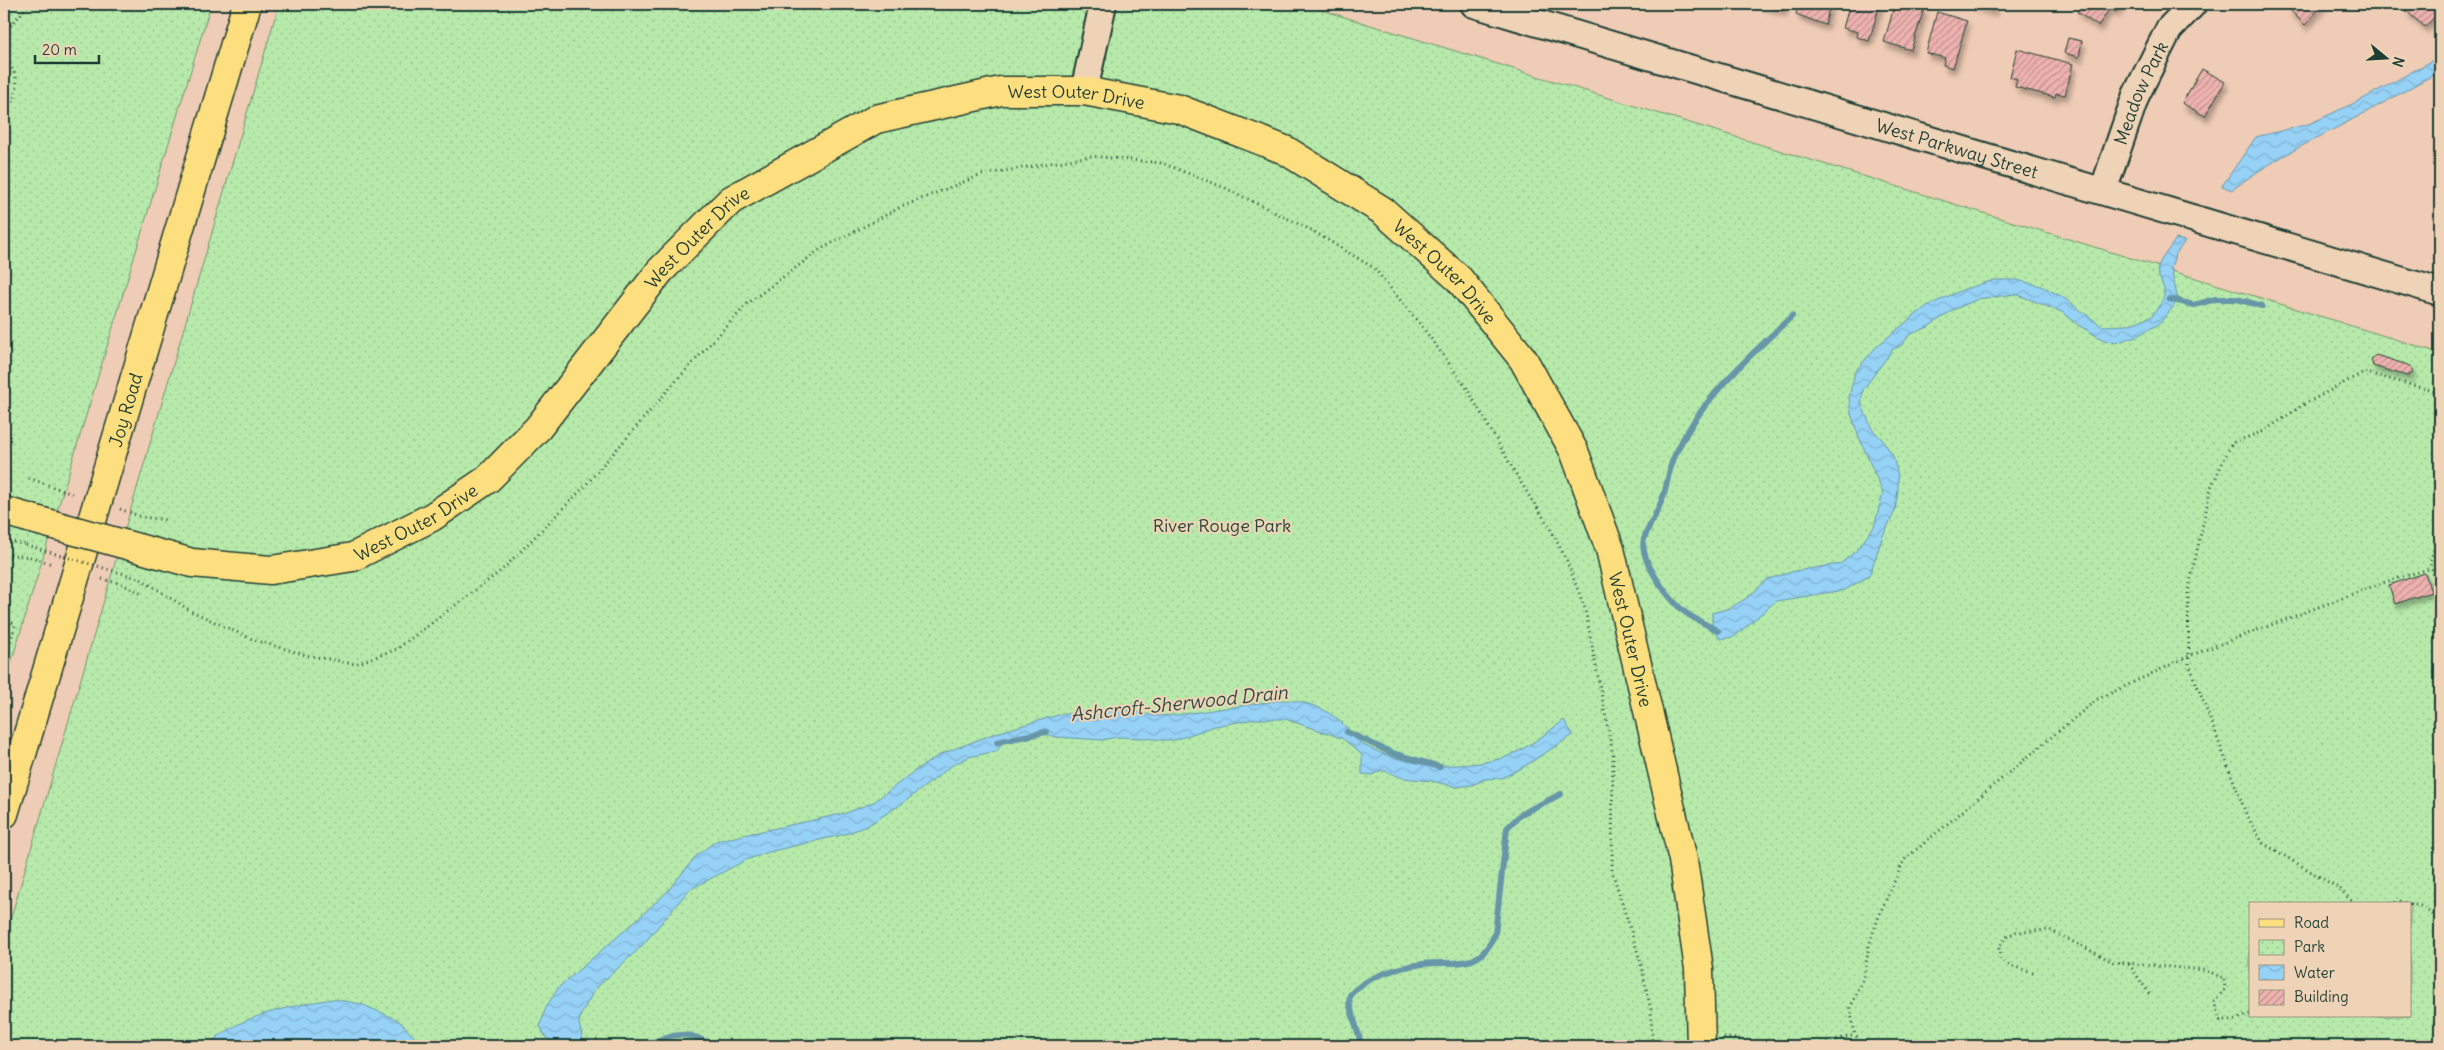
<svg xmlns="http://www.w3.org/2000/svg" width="2444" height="1050" viewBox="0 0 2444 1050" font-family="Delius,sans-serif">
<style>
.park{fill:url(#park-dots);stroke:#6b946f;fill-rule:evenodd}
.water{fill:url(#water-waves);stroke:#6696a8}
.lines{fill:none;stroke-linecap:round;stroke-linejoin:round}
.stream{stroke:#6696a8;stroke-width:6}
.building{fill:url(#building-hatch);stroke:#1f3d34;filter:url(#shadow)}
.minor-casing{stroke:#1f3d34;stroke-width:30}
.major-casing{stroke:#1f3d34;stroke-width:31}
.path{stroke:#1f3d34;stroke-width:3;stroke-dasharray:1 4;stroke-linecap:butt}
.minor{stroke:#efd3b6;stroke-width:26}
.major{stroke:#fedf80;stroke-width:28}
.major-bridge-casing{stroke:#1f3d34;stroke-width:31;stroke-linecap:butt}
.path-bridge{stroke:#1f3d34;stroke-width:3;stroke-dasharray:1 4;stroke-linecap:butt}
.major-bridge{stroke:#fedf80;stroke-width:28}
.labels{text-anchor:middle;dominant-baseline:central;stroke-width:4;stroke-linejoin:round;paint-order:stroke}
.street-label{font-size:18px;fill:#1f3d34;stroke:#efd3b6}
.park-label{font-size:18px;fill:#27463a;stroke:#efd3b6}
.water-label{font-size:19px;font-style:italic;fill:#2b4c47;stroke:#efd3b6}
</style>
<defs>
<pattern id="park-dots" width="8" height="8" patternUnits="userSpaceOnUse" patternTransform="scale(1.25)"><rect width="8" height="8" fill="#b7eaaa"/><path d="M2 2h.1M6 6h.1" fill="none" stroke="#9dca93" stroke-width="1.8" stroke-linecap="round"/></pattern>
<pattern id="water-waves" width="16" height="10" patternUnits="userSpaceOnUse" patternTransform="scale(1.25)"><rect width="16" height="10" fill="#96d1f6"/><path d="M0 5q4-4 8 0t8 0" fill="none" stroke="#81b4d4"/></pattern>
<pattern id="building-hatch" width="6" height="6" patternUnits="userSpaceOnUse" patternTransform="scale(1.25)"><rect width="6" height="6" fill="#eeb2af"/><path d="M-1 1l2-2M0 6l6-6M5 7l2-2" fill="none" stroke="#c0928f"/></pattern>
<filter id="shadow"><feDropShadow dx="3" dy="5.5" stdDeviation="2.5" flood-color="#0004"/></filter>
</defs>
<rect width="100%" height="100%" fill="#efccb5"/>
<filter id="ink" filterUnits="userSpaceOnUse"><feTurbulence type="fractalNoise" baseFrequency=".02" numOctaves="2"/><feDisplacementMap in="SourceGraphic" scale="10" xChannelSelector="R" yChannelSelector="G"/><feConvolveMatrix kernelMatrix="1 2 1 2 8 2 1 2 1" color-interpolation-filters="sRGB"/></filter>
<g filter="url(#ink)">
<path class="park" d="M4,4H211L4,686Z
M279,4H1302L2440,353V1046H4V958L10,921ZM2250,904H2410V1016H2250Z"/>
<path class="water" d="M2435,59L2440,72C2416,83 2394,98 2370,110C2323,136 2274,157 2232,190L2222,186L2256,137L2309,124L2363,99Z
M2176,239L2185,241L2175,255L2171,268L2177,296L2174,306L2159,324L2137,336L2115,343L2104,340L2078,325L2064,313L2016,294L1978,299L1953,310L1928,327L1909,335L1902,345L1893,349L1863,390L1861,403L1872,429L1882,439L1893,456L1898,476V490L1895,511L1883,536L1869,576L1845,590L1776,601L1734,637L1720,639L1712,628V613L1730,608L1747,598L1768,579L1795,571L1840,564L1856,551L1874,527L1883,493L1859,437L1851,414L1849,397L1855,372L1876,347L1910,319L1927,306L1962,290L1994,280H2017L2041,286L2061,296L2102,326L2127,325L2151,317L2159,306L2164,297V289L2157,271L2161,260Z
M1282,700C1308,701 1329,709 1347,728C1352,734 1358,743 1366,746C1406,767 1455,770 1499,759C1522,753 1545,734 1564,720L1573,735L1522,768L1502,778L1486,779L1472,785L1456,787L1432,781L1403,778L1382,770L1372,775L1362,774V755L1342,738L1285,719H1255L1215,726L1175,740H1162L1145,738L1117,737L1102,740L1057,737L1033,732L1012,736L1004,740L997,751L969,757L954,764L903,803L867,826L845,834L769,852L746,860L689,890L641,947L595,989L581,1014L579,1023L584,1046H555L552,1041L546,1038L540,1026L546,1007L559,987L631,925L667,892L697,855L716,841L846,813L874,802L916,770L941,754L996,733L1058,715L1118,708L1155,716L1177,715Z
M333,999L361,1004L398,1020L423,1046H208C234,1016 295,1005 333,999Z"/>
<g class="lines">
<path class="stream" d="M2169,299L2194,305L2216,299H2237L2262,306
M1718,631C1706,624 1693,619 1682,610C1668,597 1638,559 1644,539C1649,525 1658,512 1663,497C1668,484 1668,470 1674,457C1700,399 1747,359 1792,316
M1347,732L1392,753L1440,767
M997,742L1046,732
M643,1046C667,1036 689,1027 711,1046
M1362,1046L1349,1003L1350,995C1366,976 1399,967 1423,964C1456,960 1479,972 1495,934L1507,828L1521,814L1561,794"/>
</g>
<path class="building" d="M1760,4H1786L1783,11Z
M1799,4H1830L1825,25L1796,14Z
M1850,4H1880L1869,41L1857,37L1858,32L1843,28Z
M1895,4H1913L1924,9L1911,50L1884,42Z
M1969,4H1995L1993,11Z
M2083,4H2121L2116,12L2110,8L2098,26L2077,12Z
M2294,4H2323L2305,25L2289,9Z
M2413,4H2428L2438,13L2425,27L2406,11Z
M1937,12L1967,21L1953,68L1943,65L1945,58L1926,53Z
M2068,38L2082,41L2079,57L2064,53Z
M2017,49L2073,64L2065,95L2056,93L2055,97L2015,87L2017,79L2010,77Z
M2202,69L2225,82L2205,116L2182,103Z
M2376,355L2411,366L2413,373L2407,376L2373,366L2371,359Z
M2425,573L2431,592L2395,604L2389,585Z"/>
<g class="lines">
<defs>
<g id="minor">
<path id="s1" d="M1474,4L2440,292"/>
<path d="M1084,91L1103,4"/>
<path id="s2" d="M2103,191L2136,95L2169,29L2193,4"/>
</g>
<g id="major">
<path d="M4,511L32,519"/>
<path id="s3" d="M167,556L192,563L271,570L353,557L432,517L488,479L538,428L660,271L731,200L876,119L1001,91H1084L1179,109L1285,150L1383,211L1459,279L1523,359L1574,451L1610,549L1683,860L1699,969L1701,1046"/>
<path id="s4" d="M4,814L247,4"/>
</g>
</defs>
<use href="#minor" class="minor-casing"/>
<use href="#major" class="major-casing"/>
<path class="path" d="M4,33L25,9V4
M4,55C23,84 19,88 4,118
M29,478L72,494
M120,509L142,517L167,520
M4,540L26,545
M5,554L31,557L52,564
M102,579L122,584L142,594
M141,579L191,611L254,640L306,655L355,664L397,649L502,570L584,487L676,381L748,303L821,249L901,207L981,175L1092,156L1162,163L1223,187L1311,230L1374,268L1424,329L1466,387L1521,483L1549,526L1567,561L1585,609L1613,755L1612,871L1640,960L1651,1010L1652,1046
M2438,589L2430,562L2440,530
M4,616L15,625L4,666
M2355,904L2340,889L2263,843L2247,816L2189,664L2188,592L2211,487L2232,443L2264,431L2303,405L2364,372L2437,392L2440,391
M2390,904L2399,901L2410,904
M2410,904L2421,906L2440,920
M2129,964L2150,995
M2033,972L2011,966L2001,959L1999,948L2006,937L2016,932L2050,930L2113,962L2204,970L2224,978L2225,989L2214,1002L2220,1020H2236L2250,1014
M1724,1038L1739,1039L1753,1046
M1812,1046L1855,1035
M1862,1046L1855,1035L1850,1008L1864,977L1869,945L1880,913L1904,860L2096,700L2189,656L2382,583L2432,568"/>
<use href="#minor" class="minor"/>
<use href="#major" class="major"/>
<defs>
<path id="major-bridge" d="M32,519L167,556"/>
</defs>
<use href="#major-bridge" class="major-bridge-casing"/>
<path class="path-bridge" d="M26,545L141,579"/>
<use href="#major-bridge" class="major-bridge"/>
</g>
</g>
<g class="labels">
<g class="street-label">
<text stroke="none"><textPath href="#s2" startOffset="105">Meadow Park</textPath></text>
<text stroke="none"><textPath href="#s3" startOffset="1085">West Outer Drive</textPath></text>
<text stroke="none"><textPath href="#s1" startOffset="504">West Parkway Street</textPath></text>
<text stroke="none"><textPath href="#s3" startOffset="665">West Outer Drive</textPath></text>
<text stroke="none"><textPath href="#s3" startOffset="1505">West Outer Drive</textPath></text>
<text stroke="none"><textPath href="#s4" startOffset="422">Joy Road</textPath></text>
<text stroke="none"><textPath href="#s3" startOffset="260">West Outer Drive</textPath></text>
<text stroke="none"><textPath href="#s3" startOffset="1925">West Outer Drive</textPath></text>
</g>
<g class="park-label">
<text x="1222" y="525">River Rouge Park</text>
</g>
<g class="water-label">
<text transform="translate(1179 703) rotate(-6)">Ashcroft-Sherwood Drain</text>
</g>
</g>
<rect width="2444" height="1050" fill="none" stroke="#efd3b6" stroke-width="20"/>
<rect x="10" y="10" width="2424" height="1030" fill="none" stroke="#1f3d34" stroke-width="2" filter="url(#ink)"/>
<rect x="2249" y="902" width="162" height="115" fill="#efd3b6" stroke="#9c9782"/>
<rect x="2259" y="919" width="25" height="8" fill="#fedf80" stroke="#9c9782"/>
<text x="2294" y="928" font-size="15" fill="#1f3d34">Road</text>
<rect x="2259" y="940" width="25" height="15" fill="url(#park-dots)" stroke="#9c9782"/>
<text x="2294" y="952" font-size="15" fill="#1f3d34">Park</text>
<rect x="2259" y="965" width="25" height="15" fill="url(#water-waves)" stroke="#9c9782"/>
<text x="2294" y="978" font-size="15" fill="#1f3d34">Water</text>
<rect x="2259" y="990" width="25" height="15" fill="url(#building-hatch)" stroke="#9c9782"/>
<text x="2294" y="1002" font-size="15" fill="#1f3d34">Building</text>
<g transform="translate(2386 58) rotate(108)" stroke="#efd3b6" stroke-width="4" paint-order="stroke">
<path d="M0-4L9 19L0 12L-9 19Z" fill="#1f3d34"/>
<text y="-8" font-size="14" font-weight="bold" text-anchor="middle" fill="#1f3d34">N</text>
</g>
<path d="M35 55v8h64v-8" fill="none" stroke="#1f3d34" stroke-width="2.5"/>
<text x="42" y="55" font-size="15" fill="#1f3d34" stroke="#efd3b6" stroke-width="4" paint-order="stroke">20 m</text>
</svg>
